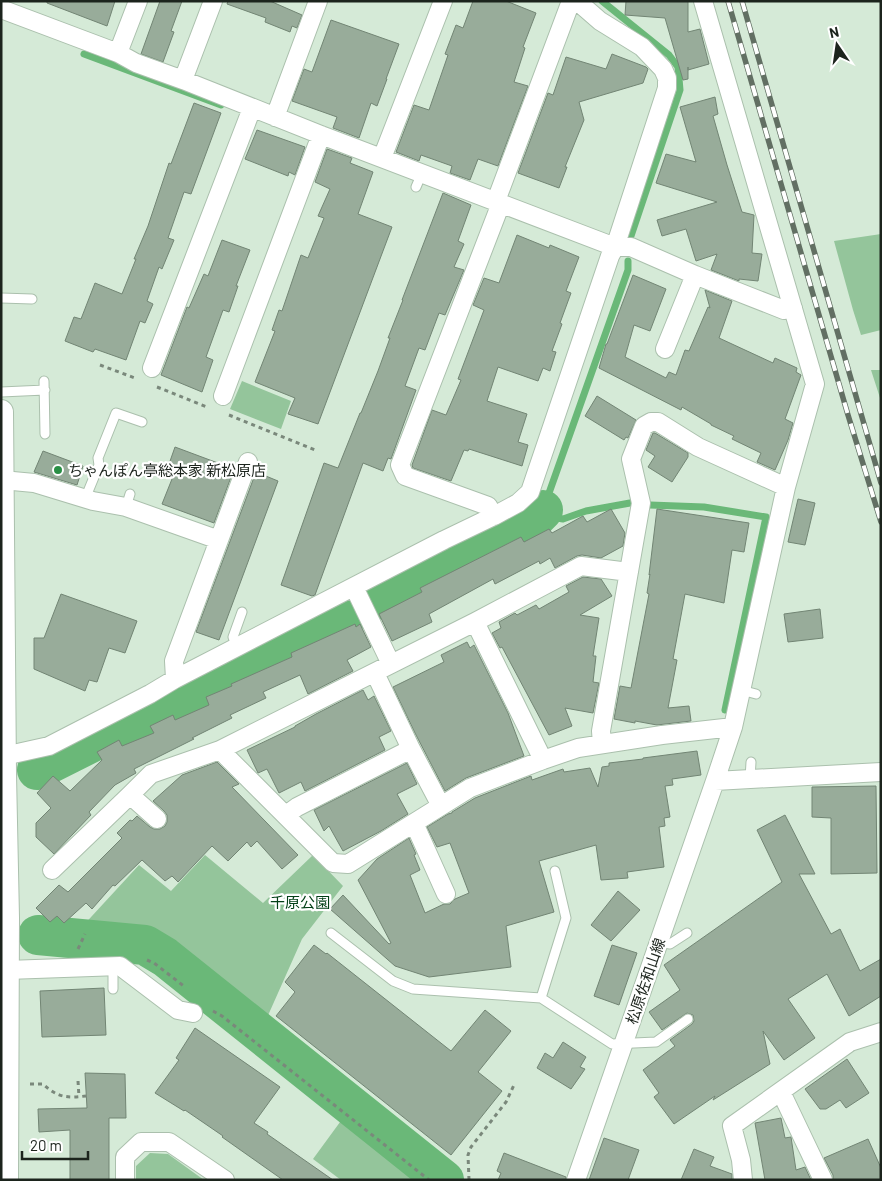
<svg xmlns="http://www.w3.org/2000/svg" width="882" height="1181" viewBox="0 0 882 1181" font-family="Barlow,'Noto Sans JP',sans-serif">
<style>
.green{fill:#94c59b}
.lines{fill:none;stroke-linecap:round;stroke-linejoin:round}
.stream{stroke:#6ab878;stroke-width:7}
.river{stroke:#6ab878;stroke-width:40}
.building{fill:#98ac9a;stroke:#728574}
.service-casing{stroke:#abc0ad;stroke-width:11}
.minor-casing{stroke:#abc0ad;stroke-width:20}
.secondary-casing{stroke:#abc0ad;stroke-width:26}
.path{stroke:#7a887b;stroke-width:3;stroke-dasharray:4 4;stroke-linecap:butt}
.service{stroke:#fff;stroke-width:9}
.minor{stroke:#fff;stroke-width:18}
.secondary{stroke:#fff;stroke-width:24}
.rail-casing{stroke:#626f63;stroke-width:5.5}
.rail{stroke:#fff;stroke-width:4;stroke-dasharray:11;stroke-linecap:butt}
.poi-dot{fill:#298f45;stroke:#fff;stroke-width:2}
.labels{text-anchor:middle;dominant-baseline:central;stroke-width:4.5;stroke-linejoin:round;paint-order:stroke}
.poi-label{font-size:15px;fill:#1c241d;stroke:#fff;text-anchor:start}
.park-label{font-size:15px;fill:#034017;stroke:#fff}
.street-label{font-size:15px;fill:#1c241d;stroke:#fff}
</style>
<rect width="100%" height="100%" fill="#d5ead7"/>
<path class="green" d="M881,234V330L861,335L853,310L834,241Z
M871,370H881V401Z
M242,381L291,401L281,429L230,409Z
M205,855L263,903L313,855L343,886L302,939L266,1020L262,1024L241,1005L159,943L143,938L79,934L80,929L139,865L171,891Z
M343,1118L417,1176L415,1180H341L313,1159Z
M150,1153L168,1154L204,1180H136V1166Z"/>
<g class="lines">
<path class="stream" d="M602,1L669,55L678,67L680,90L631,236
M84,54L221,105
M628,261V270L543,510L551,517L563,519L586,511L630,503
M650,505L704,507L766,517L725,710"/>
<path class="river" d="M37,770L525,524L536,517L543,510
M38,935L145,945L165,957L444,1180"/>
</g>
<path class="building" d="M47,1H115L107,26L47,3Z
M160,1H182L171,31L174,32L163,62L141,54Z
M228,1H270L302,15L297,28L292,26L290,32L265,22L266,18L227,4Z
M473,1H506L536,13L523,47L525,48L514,82L528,86L498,166L478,159L470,180L450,173L452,166L421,155L419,161L396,152L414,105L429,110L448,55L445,54L456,25L463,28Z
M626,1H688V32L700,29L709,64L688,70V67V79L683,80L665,18L625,15Z
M331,20L399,44L386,79H387L377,106L371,103L359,138L333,128L337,117L292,101L304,69L312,72Z
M612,54L646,67L648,69L643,83L579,102L584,120L565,167H567L559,188L518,173L548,93L553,95L566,57L606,69Z
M715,97L718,114L713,116L727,165L742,212L754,215L752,253L762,254L758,281L739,279V281L711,270L717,254L696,261L686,229L662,236L657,220L717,202L656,183L666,154L696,162L680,107Z
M194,103L221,113L191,194L184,192L168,238L174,240L162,269L159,267L147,301L153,304L145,323L140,321L126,360L95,349L93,352L65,341L74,317L81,319L95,283L122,294L136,259H134L148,226L169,163L171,164Z
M257,130L305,147L295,175L289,172L288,176L245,159Z
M327,149L352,158L350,163L373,172L358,214L392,227L318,424L288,414L295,398L255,382L275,331L272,330L279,310L282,311L301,255L308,258L324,218L318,216L330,189L315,182Z
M443,193L471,205L458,241L464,244L454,267L464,270L445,315L439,313L425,350L419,348L405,386L416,390L391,459L388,458L383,471L363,463L315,595L312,596L281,585L324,463L338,468L360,413H361L378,371L390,338H388L403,300H402Z
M517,235L549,248L550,245L579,257L566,291L571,293L560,323L562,324L552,351L556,352L550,371L543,368L538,381L498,367L487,401L527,414L518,442L528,445L522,466L469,449L468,451L464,450L451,481L413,468L412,465L432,410L446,415L461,380L458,379L484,310L473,305L484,278L499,283Z
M222,240L250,250L236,286H238L229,312L223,310L206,357L213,360L202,392L161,375L187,307L189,308L204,274L208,276Z
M633,275L666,289L650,331L634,325L625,357L666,378L669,372L676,375L685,350L689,351L708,307L710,308L705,290L732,301L719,338L773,363L775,358L797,368L796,372L801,375L785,419L793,423L788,440L775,470L757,462L761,453L732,439L734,436L711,425V424L682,407L681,410L599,368L606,344H607Z
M597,396L636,420L628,438L626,437L624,440L585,416Z
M653,433H655L688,453V457L672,482L648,467L655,456L646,450Z
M175,447L234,469L214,523L162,504L176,469L169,464Z
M43,451L83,466L77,485L34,472Z
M256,472L278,481L219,640L196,632Z
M798,499L815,503L805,545L788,542Z
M611,509L625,533L623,546L601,558L582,555L577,556L555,568L550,558L540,564L539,561L495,584L493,579L429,614L432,622L392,641L379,614L422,592L420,588L521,537L524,542L549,529L552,533L583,516L587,522Z
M657,509L749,523L744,552L732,550L724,603L685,594L673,659L677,660L668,708L689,706L691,721L657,725L635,721V723L614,719L620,686L631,688L649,594L647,593L650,574L649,575Z
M583,577L601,579L612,596L580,615L599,618L593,656H596L593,682L599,683L593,713L565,708L572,726L549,735L502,647L500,648L492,633L501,628L499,622L515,613L517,615L536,605L539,609L569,592L566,586Z
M61,594L137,621L125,653L109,648L97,682L89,680L85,691L34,669V638H44Z
M820,609L823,638L788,642L784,614Z
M355,624L356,627L360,624L371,647L347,660L353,671L308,694L300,675L263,692L266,698L230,715L232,718L192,738L194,739L134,769L136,773L115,785L89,812L91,815L54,854L36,837V823L51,808L37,793L53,776L70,791L102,760L97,752L119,740L122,746L154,733L150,726L173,715L175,720L209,705L206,697L232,686L231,684L292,657L291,653Z
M467,642L470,648L474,645L508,713L524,756L466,778L445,791L415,733L393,687L444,662L441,655Z
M363,690L368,700L374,696L391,731L379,737L385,750L305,791L301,782L279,793L267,769L258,773L247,750L295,727V726L316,714Z
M697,751L701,775L672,779L673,785L665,786L670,817L664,818L665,826L659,827L664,867L627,872L628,878L601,880L596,845L539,861L554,912L506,926L511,967L429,977L395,966L330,909L343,895L389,944L391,943L358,880L377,859L409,838L416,854L414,855L420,870L410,875L425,913L444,904H450L455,899L469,893L450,843L437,847L427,827L448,814L452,813V812L475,798L531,776L532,780L563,769L564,772L590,768L598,787L602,767L609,766V763L643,759V758Z
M217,762L239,784L232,787L298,855L282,869L257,841L251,847L247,842L228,861L212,846L178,882L172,876L165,881L142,860L115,886L113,885L92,909L86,903L64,923L57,916L50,922L36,908L59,885L68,892L122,838L117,833L130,820L132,821L137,816L150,827L154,829H160L165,826L167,822V815L164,811L153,801L182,775Z
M407,763L417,784L397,794L408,814L381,831L343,851L329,826L324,831L314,810Z
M876,786L877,873L831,874V818L812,817V787Z
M785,815L815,874H799L831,934L840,929L860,971L881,959V996L849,1016L827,974L788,999L815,1038L784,1060L763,1031L770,1064L713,1100L715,1096L674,1124L654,1097L659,1093L643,1070L675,1046L670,1040L692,1024L694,1021L693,1015L687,1013L662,1030L649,1012L680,990L664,965L782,882L757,830Z
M618,891L640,910L611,941L591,925Z
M314,945L326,954L327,953L451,1051L485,1010L511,1031L478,1072L502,1091L451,1155L276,1016L295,992L285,982Z
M612,945L637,953L619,1005L594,996Z
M104,988L106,1035L42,1037L40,991Z
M195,1028L280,1087L254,1123L268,1132L267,1134L333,1180H283L222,1137L223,1136L185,1110L184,1111L155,1093L179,1060L176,1058Z
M563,1042L586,1057L580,1067L585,1069L571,1089L537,1068L545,1053L553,1058Z
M847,1059L869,1093L846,1108L840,1100L826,1109H820L805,1089Z
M85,1073L125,1074L126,1118H109V1180H70V1130L39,1132L38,1109L87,1108Z
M781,1118L785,1138L791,1137L796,1170L805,1167L811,1180H765L755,1123Z
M604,1138L639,1150L628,1180H589Z
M868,1139L881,1168V1180H833V1175L824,1158Z
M694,1149L714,1157L710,1166L732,1174V1180H681Z
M504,1153L566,1177V1180H498L501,1173L497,1171Z"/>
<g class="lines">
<defs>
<path id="service" d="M416,187L422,173
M1,298L32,299
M44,381L45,434
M1,392L45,390
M85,499L99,465L98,458L116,413L142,422
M126,507L130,494
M237,647L233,637L242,612
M741,690L756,694
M750,779L751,762
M331,933L393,981L413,989L541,998L566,918L555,871
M659,942L670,944L687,933
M113,967V989
M541,998L612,1044L656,1042L688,1019"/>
<path id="minor" d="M1,9L118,53L136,63L183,80L321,135L615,247H631L695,275L784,310L793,308
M118,53L138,1
M183,80L213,1
M275,117L318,1
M382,158L443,1
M496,201L571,1
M665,349L695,275
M152,368L252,108
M223,396L321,135
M2,480L34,483L93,501L126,507L219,540
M494,516L488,506L405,476L400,465L501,203
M354,587L391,664
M475,622L543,760
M375,673L411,749L441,806
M175,679L174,661L248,462
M602,744L601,731L641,503L631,459L644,426L651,422H658L698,447L786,487
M220,750L333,863L348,864L470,788L543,760L578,748L662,735L733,727
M4,756L49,746L150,694L175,679L444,540L494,516L518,503L530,492L610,256L615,247L667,88V78L663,69L642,47L600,21L577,1
M715,781L881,772
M130,795L157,819
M286,815L297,807L411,749
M414,823L446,894
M52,870L130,795L151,774L220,750L475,622L581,566L629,572
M7,970L120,966L178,1010L193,1013
M781,1092L823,1180
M125,1180V1157L141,1142H169L225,1180
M576,1180L715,781L733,727L786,487L815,384L703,1
M743,1180L741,1160L732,1126L850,1042L881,1032"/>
<path id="secondary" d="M1,412L4,774L7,918L6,1180"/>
</defs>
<use href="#service" class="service-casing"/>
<use href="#minor" class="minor-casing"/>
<use href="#secondary" class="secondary-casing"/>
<path class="path" d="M100,365L135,378
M157,387L207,407
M229,415L315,450
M78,949L85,934
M147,960L154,963L185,987
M213,1011L222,1016L429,1180
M78,1081L79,1097
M30,1084H43C58,1098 67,1098 86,1096
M469,1180L468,1155L471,1147L506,1102L514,1085"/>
<use href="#service" class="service"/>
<use href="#minor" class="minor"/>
<use href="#secondary" class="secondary"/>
<defs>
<path id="rail" d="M728,1L848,415L881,522
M742,1L881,483"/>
</defs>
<use href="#rail" class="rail-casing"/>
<use href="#rail" class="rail"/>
</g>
<circle class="poi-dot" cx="58" cy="470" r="5"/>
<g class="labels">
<g class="poi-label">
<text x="68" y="470">ちゃんぽん亭総本家 新松原店</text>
</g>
<g class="park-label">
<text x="300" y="902">千原公園</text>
</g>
<g class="street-label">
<text transform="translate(645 981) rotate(-71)">松原佐和山線</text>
</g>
</g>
<rect width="882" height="1181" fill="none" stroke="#1c241d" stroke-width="5"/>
<g transform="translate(837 45) rotate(347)" stroke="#ffffff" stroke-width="4" paint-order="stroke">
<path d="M0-4L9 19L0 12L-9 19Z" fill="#1c241d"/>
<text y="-8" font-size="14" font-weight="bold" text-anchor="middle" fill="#1c241d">N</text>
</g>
<path d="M22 1151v8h66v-8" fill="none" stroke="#1c241d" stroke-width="2.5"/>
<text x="30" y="1151" font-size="15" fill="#1c241d" stroke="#ffffff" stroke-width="4" paint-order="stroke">20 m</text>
</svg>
